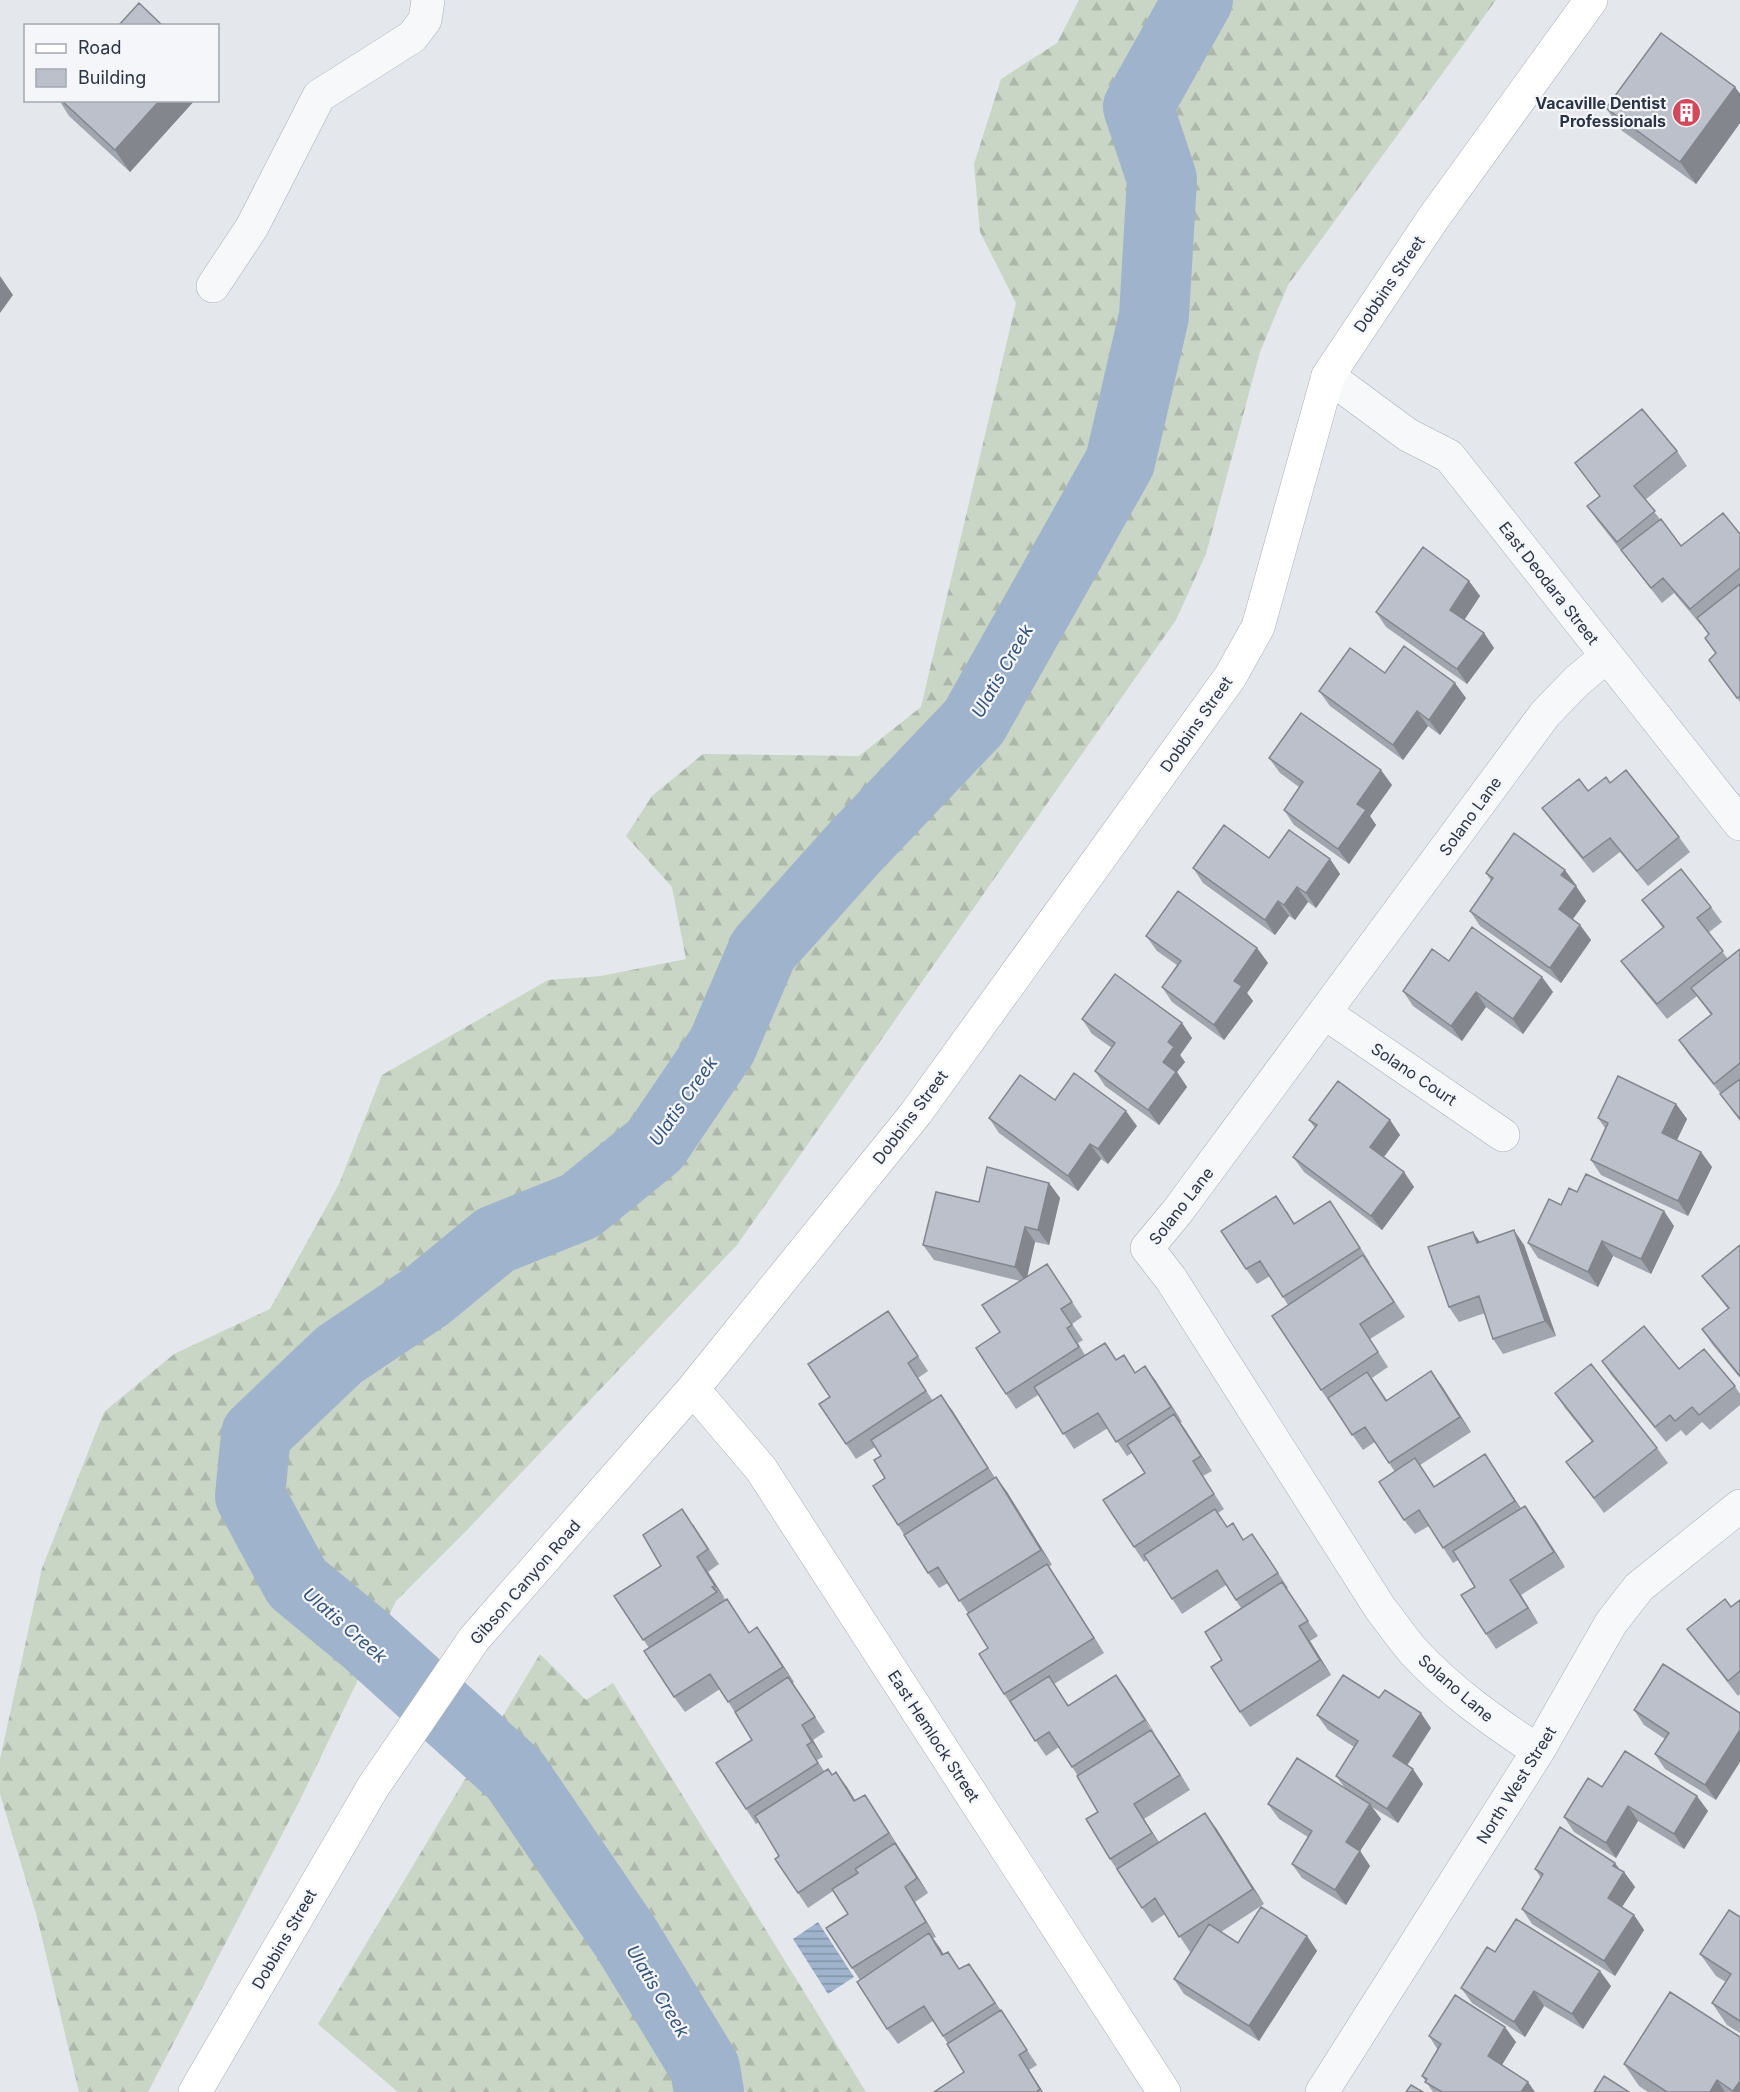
<svg xmlns="http://www.w3.org/2000/svg" width="1740" height="2092" viewBox="0 0 1740 2092" font-family="Inter,sans-serif">
<style>
.forest{fill:url(#forest-firs)}
.water{fill:url(#water-rules)}
.lines{fill:none;stroke-linecap:round;stroke-linejoin:round}
.river{stroke:#9fb4cc;stroke-width:70}
.street-casing{stroke:#a9aeb7;stroke-width:34}
.secondary-casing{stroke:#a9aeb7;stroke-width:34}
.street{stroke:#f7f8fa;stroke-width:33}
.secondary{stroke:#fff;stroke-width:33}
.wall{fill:#a1a5ae}
.shaded-wall{fill:#83868d}
.building{fill:#bbc0ca;stroke:#83868d;stroke-width:1.5}
.labels{text-anchor:middle;dominant-baseline:central;stroke-width:4.5;stroke-linejoin:round;paint-order:stroke}
.poi-label{font-size:16px;font-weight:bold;fill:#2b3445;stroke:#f4f6f9;text-anchor:end}
.street-label{font-size:16px;fill:#2b3445;stroke:#f4f6f9}
.water-label{font-size:18px;font-style:italic;fill:#34527a;stroke:#f4f6f9}
</style>
<defs>
<pattern id="forest-firs" width="22" height="20" patternUnits="userSpaceOnUse" patternTransform="scale(1.5)"><rect width="22" height="20" fill="#c9d6c5"/><path d="M5 1l3.5 6h-7zM16 11l3.5 6h-7z" fill="#adb8ab"/></pattern>
<pattern id="water-rules" width="6" height="5" patternUnits="userSpaceOnUse" patternTransform="scale(1.5)"><rect width="6" height="5" fill="#9fb4cc"/><path d="M0 2.5h6" fill="none" stroke="#8293a7"/></pattern>
</defs>
<rect width="100%" height="100%" fill="#e4e7ec"/>
<path class="forest" d="M1079,0H1496L1288,285L1260,352L1206,554L1176,620L737,1245L468,1529L396,1601L300,1800L148,2092H79L37,1917L0,1794V1759L42,1568L104,1412L174,1354L270,1309L339,1184L382,1075L548,980L601,976L686,959L672,887L626,836L652,796L703,754L859,756L921,707L1016,303L980,232L974,164L1001,79L1057,43Z
M540,1654L586,1700L613,1683L866,2092H398L318,2024Z"/>
<path class="water" d="M818,1922L854,1977L828,1994L793,1939Z"/>
<g class="lines">
<path class="river" d="M709,2092L705,2068L626,1938L515,1775L366,1640L297,1583L250,1496L256,1434L339,1355L427,1296L495,1240L580,1206L655,1145L722,1046L763,950L855,847L974,722L1120,462L1154,316L1162,179L1138,107L1198,0"/>
<defs>
<path id="street" d="M213,286L252,227L319,96L412,37L425,20L428,0
M1328,376L1408,435L1449,456L1740,824
M1325,1013L1503,1135
M1538,1751C1494,1722 1450,1691 1414,1652C1402,1638 1391,1622 1380,1608L1171,1279L1147,1248L1177,1212L1545,714L1577,681L1607,656
M1322,2092L1538,1751L1611,1623L1639,1587L1740,1506"/>
<path id="secondary" d="M693,1389L761,1469L1164,2092
M195,2092L373,1787L474,1639L693,1389L916,1113L1230,677L1258,627L1328,376L1432,220L1591,0"/>
</defs>
<use href="#street" class="street-casing"/>
<use href="#secondary" class="secondary-casing"/>
<use href="#street" class="street"/>
<use href="#secondary" class="secondary"/>
</g>
<path class="wall" d="M1735,87L1740,94V123L1696,184L1621,130L1606,108Z
M59,100H195L130,172L69,116Z
M1677,451L1687,466L1645,500L1681,546L1740,534V702L1709,660L1716,654L1705,638L1709,634L1701,623L1700,624L1674,593L1662,603L1597,520L1587,506L1600,496L1575,463Z
M1469,581L1480,596L1464,620L1484,633L1494,648L1467,684L1386,627L1376,612Z
M1385,673L1466,698L1440,735L1428,726L1403,760L1330,706L1319,691Z
M1269,758L1392,785L1370,816L1376,825L1349,864L1294,825L1284,810L1299,787L1280,773Z
M1610,783L1679,837L1690,852L1648,886L1620,852L1593,873L1553,823L1542,808Z
M1269,858L1330,859L1340,874L1316,908L1308,902L1295,920L1289,916L1275,935L1203,883L1193,868Z
M1486,873L1576,885H1575L1586,901L1573,919L1580,925L1591,940L1561,983L1480,926L1470,911L1491,881Z
M1642,900L1711,907L1722,922L1708,933L1728,959L1740,949V1121L1731,1109L1721,1094L1689,1055L1679,1040L1711,1015L1697,996L1667,1019L1632,976L1621,961L1663,928Z
M1146,936L1257,948L1268,963L1247,993L1253,1001L1224,1040L1172,1002L1162,987L1177,965L1157,951Z
M1449,961L1542,977L1553,992L1523,1034L1486,1007L1462,1041L1413,1006L1403,991Z
M1082,1019L1182,1023L1192,1038L1180,1055L1185,1062L1177,1072L1187,1087L1159,1125L1105,1086L1095,1071L1112,1048L1092,1034Z
M1055,1100L1137,1126L1108,1164L1101,1159L1078,1191L999,1133L989,1118Z
M1676,1104L1687,1119L1677,1140L1701,1152L1712,1167L1688,1216L1601,1175L1591,1160L1605,1128L1598,1118Z
M1309,1120H1390L1400,1135L1384,1157L1404,1172L1414,1187L1382,1230L1304,1172L1293,1157L1315,1128Z
M1049,1183L1060,1198L1049,1245L1035,1242L1027,1276L1057,1279L1082,1317L1072,1324L1083,1340L1078,1343L1085,1355L1117,1360L1135,1372L1145,1366L1182,1422L1180,1423L1212,1471L1203,1476L1224,1509L1218,1513L1227,1527L1244,1540L1263,1549L1288,1588L1286,1589L1318,1636L1310,1641L1331,1675L1250,1727L1240,1712L1222,1660L1241,1608L1226,1585L1182,1614L1147,1560L1144,1562L1134,1547L1145,1473L1132,1453L1127,1456L1108,1428L1074,1449L1038,1395L1016,1409L1006,1394L1000,1332L1020,1281L934,1260L923,1245L979,1202Z
M1577,1192L1674,1226L1651,1274L1613,1256L1598,1287L1538,1258L1528,1243L1561,1205Z
M1330,1201L1370,1263H1369L1405,1317L1370,1339L1388,1367L1372,1378L1387,1400L1431,1371L1471,1432L1420,1465L1435,1487L1495,1469L1521,1509L1525,1506L1565,1567L1521,1595L1538,1623L1496,1649L1486,1634L1475,1587L1458,1560L1453,1563L1429,1526L1415,1534L1404,1520L1395,1472L1375,1442L1363,1450L1321,1390L1288,1305L1270,1276L1257,1284L1246,1269L1287,1211L1294,1224Z
M1473,1232L1480,1242L1524,1245L1556,1336L1503,1354L1493,1339L1485,1313L1459,1322L1449,1307Z
M1740,1245V1378L1712,1344L1702,1329L1728,1309L1702,1276Z
M888,1311L928,1371L918,1378L933,1401L952,1410L995,1478L996,1477L1007,1492L1052,1565L1049,1566L1104,1653L1054,1684L1069,1706L1116,1675L1190,1790L1144,1819L1159,1842L1216,1828L1264,1904L1221,1932L1238,1943L1307,1936L1317,1951L1259,2041L1184,1994L1174,1979L1192,1950L1190,1952L1165,1914L1152,1923L1110,1859L1098,1812L1078,1776L1059,1747L1046,1756L1004,1694L988,1648L968,1613L948,1583L939,1588L928,1573L898,1525L885,1478L881,1456L875,1447L856,1459L846,1444L830,1397Z
M1602,1361L1679,1369L1735,1386L1740,1394V1405L1710,1430L1702,1422L1686,1436L1681,1430L1666,1442L1612,1376Z
M1555,1393L1657,1448L1668,1463L1604,1513L1566,1462L1592,1442L1565,1408Z
M693,1524L719,1564L708,1572L725,1600L727,1599L749,1633L757,1627L794,1682L793,1683L825,1732L813,1740L823,1757L817,1760L824,1771L832,1775L847,1787L855,1800L865,1795L875,1810L928,1893L915,1902L936,1937L933,1938L943,1954L959,1969L980,1979L1037,2065L1029,2070L1043,2092H934L964,2072L948,2044L933,2021L898,2044L887,2029L860,1980L852,1968L848,1914L833,1891L808,1908L798,1893L779,1856L759,1822L756,1824L746,1809L752,1740L736,1714L720,1689L685,1712L674,1697L649,1648L614,1596L661,1566Z
M1740,1600V1694L1738,1696L1698,1644L1687,1629L1731,1607Z
M1663,1664L1716,1800L1665,1769L1655,1754L1665,1739L1644,1725L1634,1710Z
M1379,1698L1431,1728L1407,1766L1423,1784L1398,1823L1372,1807L1381,1819L1360,1851L1370,1866L1346,1905L1302,1878L1292,1864L1308,1837L1279,1819L1268,1804L1345,1788L1336,1776L1354,1747L1328,1730L1317,1715Z
M1602,1787L1708,1811L1684,1849L1638,1821L1616,1858L1574,1832L1564,1817Z
M1535,1869L1620,1870L1624,1872L1635,1887L1622,1907L1634,1915L1644,1930L1615,1976L1532,1924L1522,1909L1541,1878Z
M1740,1917V2033L1727,2025L1712,2003L1726,1982L1716,1976L1700,1954Z
M1495,1952L1611,1986L1583,2029L1544,2006L1525,2037L1472,2003L1461,1988Z
M1670,1992L1740,2092H1648L1639,2086L1624,2064Z
M1429,2036L1516,2042L1502,2065L1535,2092H1433L1422,2076L1438,2050Z"/>
<path class="shaded-wall" d="M1735,87L1740,94V123L1696,184L1680,162Z
M160,100H195L130,172L115,150Z
M0,276L13,295L0,313Z
M1469,581L1480,596L1461,625L1450,610Z
M1484,633L1494,648L1467,684L1457,669Z
M1455,683L1466,698L1440,735L1429,720Z
M1417,711L1428,726L1403,760L1393,745Z
M1381,770L1392,785L1370,816L1376,825L1349,864L1338,849L1357,804Z
M1330,859L1340,874L1316,908L1306,893Z
M1565,870L1576,885L1572,890L1561,875Z
M1576,886L1586,901L1569,924L1559,909Z
M1297,887L1308,902L1295,920L1284,905Z
M1278,901L1289,916L1275,935L1265,920Z
M1580,925L1591,940L1561,983L1550,968Z
M1257,948L1268,963L1247,993L1253,1001L1224,1040L1214,1025L1234,981Z
M1542,977L1553,992L1523,1034L1513,1019Z
M1476,992L1486,1007L1462,1041L1451,1026Z
M1182,1023L1192,1038L1180,1055L1185,1062L1177,1072L1187,1087L1159,1125L1148,1110L1163,1062L1168,1042Z
M1676,1104L1687,1119L1673,1148L1662,1133Z
M1126,1111L1137,1126L1108,1164L1098,1149Z
M1390,1120L1400,1135L1380,1162L1370,1147Z
M1090,1144L1101,1159L1078,1191L1068,1176Z
M1701,1152L1712,1167L1688,1216L1678,1201Z
M1404,1172L1414,1187L1382,1230L1371,1216Z
M1049,1183L1060,1198L1049,1245L1038,1230Z
M1330,1201L1340,1216L1370,1263L1360,1248Z
M1664,1211L1674,1226L1651,1274L1641,1259Z
M1025,1227L1035,1242L1026,1282L1015,1267Z
M1514,1230L1524,1245L1556,1336L1545,1321Z
M1473,1232L1483,1247L1477,1243Z
M1602,1241L1613,1256L1598,1287L1588,1272Z
M1145,1366L1156,1381L1182,1422L1171,1407Z
M1431,1371L1442,1386L1471,1432L1460,1417Z
M941,1395L952,1410L998,1483L988,1468Z
M1174,1414L1185,1429L1212,1471L1201,1456Z
M1485,1454L1495,1469L1526,1516L1515,1501Z
M996,1477L1007,1492L1052,1565L1041,1550Z
M1525,1506L1536,1521L1565,1567L1554,1552Z
M697,1557L708,1572L726,1600L715,1586Z
M1047,1564L1057,1579L1104,1653L1094,1638Z
M1510,1580L1521,1595L1538,1623L1528,1608Z
M1299,1626L1310,1641L1331,1675L1320,1660Z
M757,1627L768,1642L794,1682L783,1667Z
M1116,1675L1127,1690L1156,1735L1145,1720Z
M1421,1713L1431,1728L1403,1771L1393,1756Z
M802,1725L813,1740L823,1757L812,1742Z
M1151,1730L1162,1745L1190,1790L1180,1775Z
M1740,1730V1762L1716,1800L1705,1785Z
M1413,1769L1423,1784L1398,1823L1387,1809Z
M836,1772L847,1787L864,1816L854,1801Z
M865,1795L875,1810L899,1848L889,1833Z
M1697,1796L1708,1811L1684,1849L1674,1834Z
M1134,1804L1144,1819L1162,1848L1152,1833Z
M1370,1804L1381,1819L1360,1851L1370,1866L1346,1905L1335,1890L1346,1842Z
M1628,1806L1638,1821L1616,1858L1606,1843Z
M1205,1813L1216,1828L1264,1904L1253,1889Z
M895,1843L906,1858L928,1893L917,1878Z
M1615,1863L1623,1874L1624,1872L1635,1887L1618,1913L1608,1898L1613,1866Z
M905,1887L915,1902L936,1937L926,1922Z
M1634,1915L1644,1930L1615,1976L1604,1961Z
M929,1933L940,1948L953,1970L942,1955Z
M1307,1936L1317,1951L1259,2041L1249,2026Z
M969,1964L980,1979L1005,2018Z
M1600,1971L1611,1986L1583,2029L1572,2014Z
M1534,1991L1544,2006L1525,2037L1514,2022Z
M1505,2027L1516,2042L1498,2071L1488,2056Z
M1019,2055L1029,2070L1043,2092H1042Z
M1717,2080L1725,2092H1710Z
M1740,2081V2092H1734L1733,2091Z
M1528,2082L1535,2092H1521Z"/>
<path class="building" d="M139,3L163,26H118Z
M1661,33L1735,87L1680,162L1606,108Z
M61,100H160L115,150Z
M1642,409L1677,451L1634,486L1655,511L1617,542L1587,506L1600,496L1575,463Z
M1723,513L1740,534V568L1690,609L1663,578L1651,588L1621,550L1661,519L1681,546Z
M1423,547L1469,581L1450,610L1484,633L1457,669L1376,612Z
M1740,584V696L1737,698L1709,660L1716,653L1705,638L1709,634L1697,618Z
M1404,646L1455,683L1429,720L1417,711L1393,745L1319,691L1350,648L1385,673Z
M1301,713L1381,770L1357,804L1366,810L1338,849L1284,810L1303,782L1269,758Z
M1626,770L1679,837L1637,871L1610,838L1583,858L1542,808L1579,779L1588,791L1606,777L1610,783Z
M1224,825L1269,858L1289,830L1330,859L1306,893L1297,887L1284,905L1278,901L1265,920L1193,868Z
M1514,833L1565,870L1561,875L1576,886L1559,909L1580,925L1550,968L1470,911L1493,878L1486,873Z
M1681,869L1711,907L1697,918L1723,951L1657,1004L1621,961L1664,927L1642,900Z
M1178,891L1257,948L1234,981L1242,986L1214,1025L1162,987L1181,961L1146,936Z
M1472,927L1542,977L1513,1019L1476,992L1451,1026L1403,991L1432,949L1449,961Z
M1740,949V1063L1714,1084L1679,1040L1712,1014L1691,988Z
M1115,974L1182,1023L1168,1042L1174,1047L1163,1062L1176,1072L1148,1110L1095,1071L1115,1043L1082,1019Z
M1074,1073L1126,1111L1098,1149L1090,1144L1068,1176L989,1118L1020,1075L1055,1100Z
M1618,1076L1676,1104L1662,1133L1701,1152L1678,1201L1591,1160L1608,1123L1598,1118Z
M1740,1079V1119L1720,1094Z
M1338,1081L1390,1120L1370,1147L1404,1172L1371,1216L1293,1157L1317,1125L1309,1120Z
M987,1167L1049,1183L1038,1230L1025,1227L1015,1267L923,1245L936,1192L979,1202Z
M1586,1174L1664,1211L1641,1259L1602,1241L1588,1272L1528,1243L1549,1199L1561,1205L1569,1188L1577,1192Z
M1276,1196L1294,1224L1330,1201L1360,1248L1283,1297L1260,1261L1246,1269L1221,1231Z
M1514,1230L1545,1321L1493,1339L1479,1296L1449,1307L1428,1247L1473,1232L1477,1243Z
M1740,1245V1376L1702,1329L1729,1308L1702,1276Z
M1363,1255L1394,1302L1360,1324L1378,1352L1321,1390L1272,1316Z
M1047,1264L1072,1302L1061,1309L1072,1325L1067,1328L1079,1347L1006,1394L976,1348L1000,1332L982,1305Z
M888,1311L918,1356L908,1363L926,1391L846,1444L819,1404L830,1397L808,1364Z
M1644,1326L1679,1369L1704,1349L1735,1386L1699,1415L1692,1407L1675,1421L1670,1415L1655,1427L1602,1361Z
M1105,1343L1116,1360L1124,1355L1135,1373L1145,1366L1171,1407L1116,1442L1098,1413L1063,1434L1034,1387Z
M1591,1364L1657,1448L1594,1498L1566,1462L1593,1441L1555,1393Z
M1431,1371L1460,1417L1389,1463L1365,1427L1352,1435L1328,1398L1367,1372L1386,1401Z
M941,1395L988,1468L898,1525L873,1486L885,1478L874,1460L881,1456L871,1440Z
M1174,1414L1201,1456L1193,1461L1214,1494L1134,1547L1103,1500L1145,1473L1127,1445Z
M1485,1454L1515,1501L1443,1548L1419,1510L1404,1520L1379,1482L1415,1458L1434,1487Z
M996,1477L1041,1550L959,1601L938,1567L928,1573L904,1535Z
M1525,1506L1554,1552L1510,1580L1528,1608L1486,1634L1461,1595L1475,1587L1453,1551Z
M682,1509L708,1549L697,1557L715,1586L712,1587L717,1592L643,1640L614,1596L661,1566L643,1535Z
M1215,1509L1227,1527L1233,1523L1243,1540L1252,1534L1278,1573L1236,1600L1217,1570L1172,1599L1144,1555Z
M1047,1564L1094,1638L1004,1694L979,1654L988,1648L967,1614Z
M1282,1582L1308,1621L1299,1626L1320,1660L1240,1712L1211,1667L1222,1660L1205,1632Z
M727,1599L749,1633L757,1627L783,1667L728,1702L710,1674L674,1697L644,1651Z
M1725,1599L1731,1607L1740,1600V1671L1728,1681L1687,1629Z
M1663,1664L1740,1713V1730L1705,1785L1655,1754L1669,1733L1634,1710Z
M1116,1675L1145,1720L1072,1767L1049,1732L1035,1741L1010,1701L1049,1676L1068,1706Z
M1343,1675L1379,1698L1385,1690L1421,1713L1393,1756L1413,1769L1387,1809L1336,1776L1358,1741L1317,1715Z
M788,1677L815,1717L802,1725L812,1742L807,1745L818,1763L746,1809L716,1763L752,1740L735,1712Z
M1151,1730L1180,1775L1134,1804L1152,1833L1110,1859L1086,1819L1098,1812L1077,1776Z
M1625,1751L1697,1796L1674,1834L1628,1806L1606,1843L1564,1817L1588,1778L1602,1787Z
M1297,1758L1370,1804L1346,1842L1360,1851L1335,1890L1292,1864L1312,1831L1268,1804Z
M828,1769L832,1775L836,1772L854,1801L865,1795L889,1833L798,1893L775,1859L779,1856L755,1816Z
M1205,1813L1253,1889L1179,1937L1155,1898L1142,1908L1117,1869Z
M1560,1827L1615,1863L1613,1866L1624,1872L1608,1898L1634,1915L1604,1961L1522,1909L1543,1874L1535,1869Z
M895,1843L917,1878L905,1887L926,1922L852,1968L826,1928L848,1914L832,1889L858,1873L855,1869Z
M1261,1907L1307,1936L1249,2026L1174,1979L1209,1924L1238,1943Z
M1729,1910L1740,1917V2021L1712,2003L1731,1974L1700,1954Z
M1516,1919L1600,1971L1572,2014L1534,1991L1514,2022L1461,1988L1487,1947L1495,1952Z
M929,1933L942,1955L948,1952L959,1969L969,1964L995,2003L943,2036L924,2006L887,2029L857,1982Z
M1670,1992L1740,2037V2081L1733,2091L1717,2080L1710,2092H1667L1624,2064Z
M1455,1995L1505,2027L1488,2056L1528,2082L1521,2092H1442L1425,2082L1427,2079L1422,2076L1441,2044L1429,2036Z
M1001,2010L1027,2050L1019,2055L1040,2089L1036,2092H934L964,2072L947,2044Z
M1604,2076L1629,2092H1594Z
M1411,2085L1423,2092H1406Z"/>
<defs>
<symbol id="building-disc" viewBox="-11 -11 22 22"><circle r="9.5" fill="#d1495b" stroke="#f4f6f9"/><path d="M-4-6H4V6H1V3H-1V6H-4ZM-2.5-4.3h1.7v1.8h-1.7ZM.8-4.3h1.7v1.8H.8ZM-2.5-1h1.7V.8h-1.7ZM.8-1h1.7V.8H.8Z" fill="#fff"/></symbol>
</defs>
<g fill-rule="evenodd">
<use href="#building-disc" x="1670" y="96" width="33" height="33"/>
</g>
<g class="labels">
<g class="poi-label">
<text x="1666" y="103">Vacaville Dentist<tspan x="1666" dy="18">Professionals</tspan></text>
</g>
<g class="street-label">
<text transform="translate(1389 284) rotate(-56)">Dobbins Street</text>
<text transform="translate(1549 583) rotate(52)">East Deodara Street</text>
<text transform="translate(1196 724) rotate(-55)">Dobbins Street</text>
<text transform="translate(1470 816) rotate(-54)">Solano Lane</text>
<text transform="translate(1414 1074) rotate(34)">Solano Court</text>
<text transform="translate(910 1117) rotate(-53)">Dobbins Street</text>
<text transform="translate(1181 1206) rotate(-52)">Solano Lane</text>
<text transform="translate(525 1582) rotate(-49)">Gibson Canyon Road</text>
<text transform="translate(1456 1688) rotate(41)">Solano Lane</text>
<text transform="translate(934 1736) rotate(57)">East Hemlock Street</text>
<text transform="translate(1516 1785) rotate(-58)">North West Street</text>
<text transform="translate(284 1939) rotate(-60)">Dobbins Street</text>
</g>
<g class="water-label">
<text transform="translate(1002 671) rotate(-60)">Ulatis Creek</text>
<text transform="translate(683 1101) rotate(-55)">Ulatis Creek</text>
<text transform="translate(345 1625) rotate(41)">Ulatis Creek</text>
<text transform="translate(658 1991) rotate(59)">Ulatis Creek</text>
</g>
</g>
<rect x="24" y="24" width="195" height="78" fill="#f4f6f9" stroke="#a4a8b1" stroke-width="1.5"/>
<rect x="36" y="44" width="30" height="9" fill="#ffffff" stroke="#a4a8b1" stroke-width="1.5"/>
<text x="78" y="54" font-size="18" fill="#2b3445">Road</text>
<rect x="36" y="69" width="30" height="18" fill="#bbc0ca" stroke="#a4a8b1" stroke-width="1.5"/>
<text x="78" y="84" font-size="18" fill="#2b3445">Building</text>
</svg>
